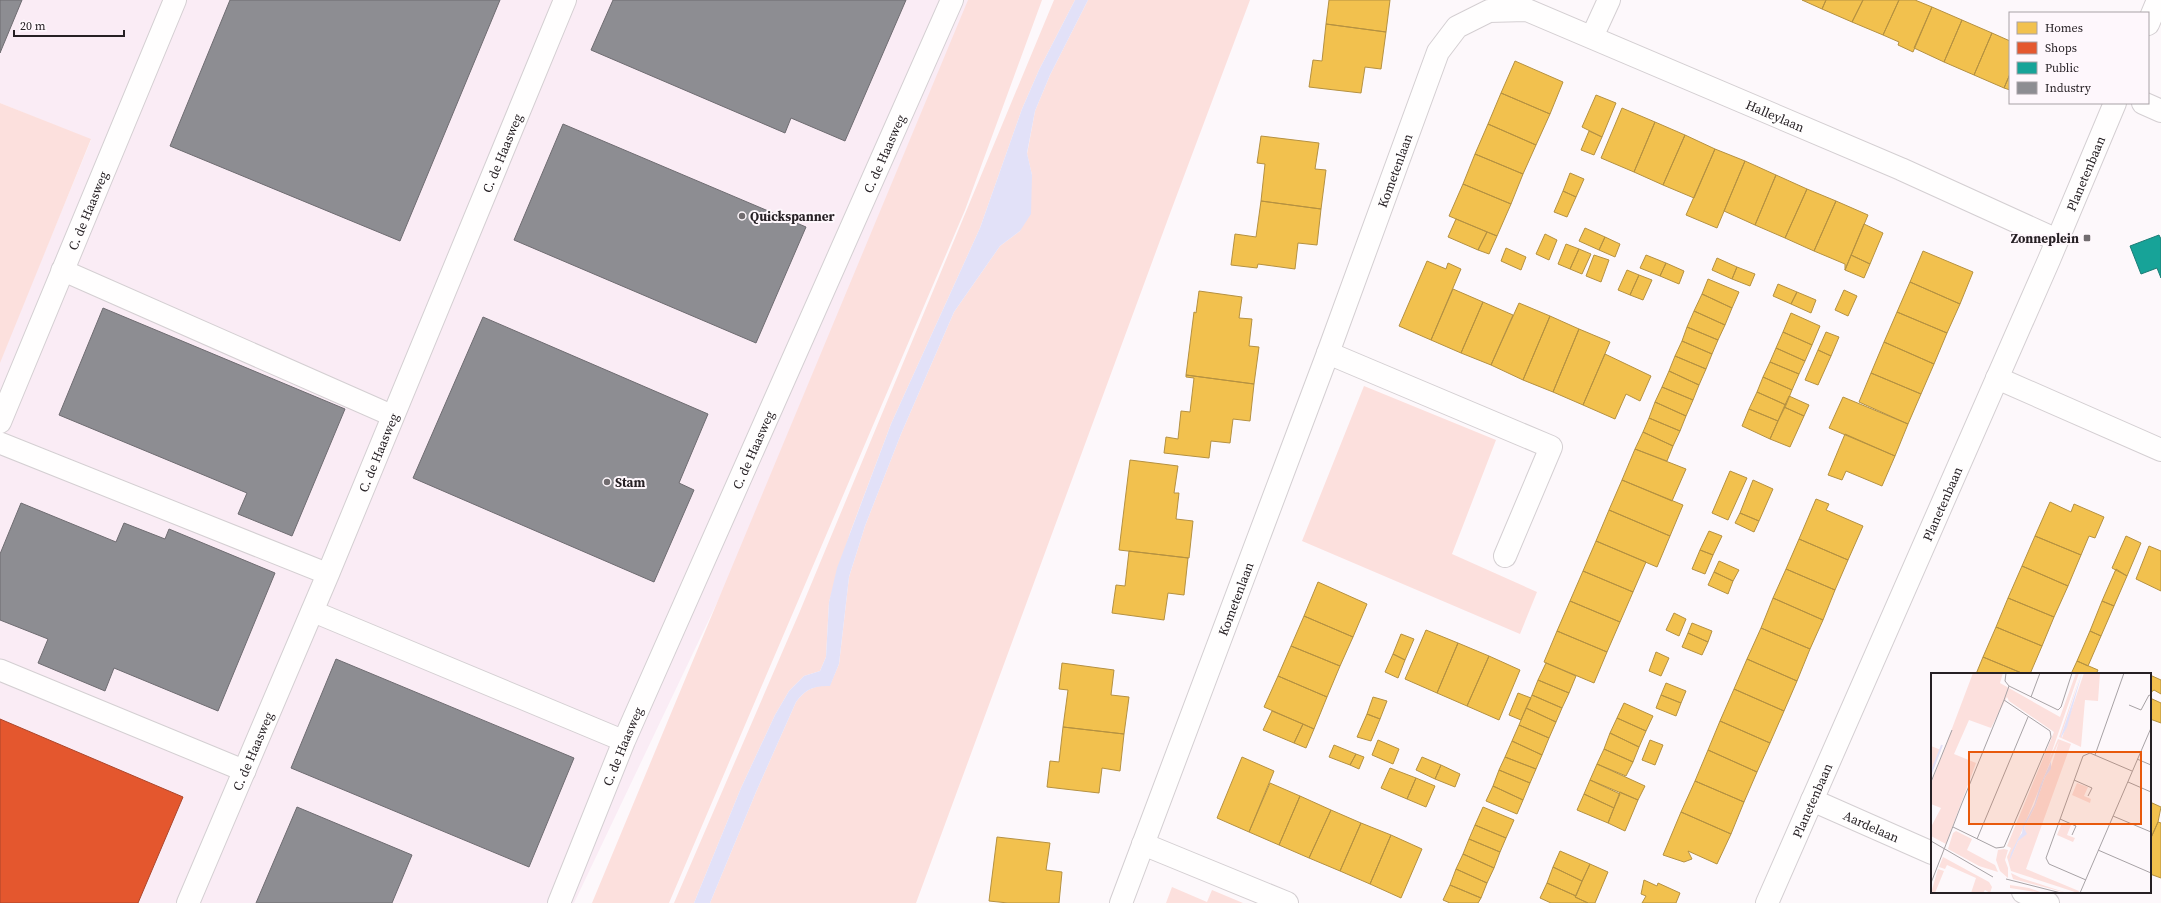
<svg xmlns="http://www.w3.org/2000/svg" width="2161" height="903" viewBox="0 0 2161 903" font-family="'Source Serif 4',serif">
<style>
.built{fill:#faecf5}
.green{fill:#fce0dd}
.water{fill:#e2e1f8}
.homes{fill:#f2c14e;stroke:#b59141}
.shops{fill:#e4572e;stroke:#ab462b}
.public{fill:#17a398;stroke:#1c7c75}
.industry{fill:#8d8d92;stroke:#6e6c71}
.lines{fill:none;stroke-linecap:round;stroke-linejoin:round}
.lane-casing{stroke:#d4cfd2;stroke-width:23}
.street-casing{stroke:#d4cfd2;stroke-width:24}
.secondary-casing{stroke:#d4cfd2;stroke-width:24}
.lane{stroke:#fffefe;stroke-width:21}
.street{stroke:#fffefe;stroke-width:22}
.secondary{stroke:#fffefe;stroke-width:22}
.poi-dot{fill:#716c6f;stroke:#fef7fc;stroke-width:1.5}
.labels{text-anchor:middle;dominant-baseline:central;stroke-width:4;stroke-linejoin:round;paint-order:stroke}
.street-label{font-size:13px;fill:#262024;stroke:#fef7fc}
.poi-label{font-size:13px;font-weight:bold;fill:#262024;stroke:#fef7fc;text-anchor:start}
.inset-river{fill:none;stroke:#e2e1f8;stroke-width:2}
.inset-road{fill:none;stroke:#a7a2a5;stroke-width:1}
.view{fill:#e8590c;fill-opacity:0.15;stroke:#e8590c;stroke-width:2}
.inset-edge{fill:none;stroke:#262024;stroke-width:2}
</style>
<rect width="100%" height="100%" fill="#fdf8fb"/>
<path class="built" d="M0,0H1004L574,903H0V360L91,140L0,103Z"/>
<path class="green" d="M968,0H1042L965,210L669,903H592Z
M1054,0H1075L1039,70L1022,109L980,228L891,424L850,533L829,602L826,657L820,671L804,676L789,691L775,715L741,788L694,903H674L800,611Z
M1088,0H1250L1172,208L916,903H710L756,792L796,702C806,689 813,686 830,685L839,664L849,577L865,526L901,434L954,312L1000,246L1020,231L1032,175L1027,154L1035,111L1050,75Z
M0,103L91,139L0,363Z
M1364,386L1496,440L1452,554L1537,592L1520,634L1302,541Z
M1172,887L1207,902L1212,890L1243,903H1166Z"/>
<path class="water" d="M1075,0H1088L1050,75L1035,111L1027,153L1032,175L1031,214L1020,231L1000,246L954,312L901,434L865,526L849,577L839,664L830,686C813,686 806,689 796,702L756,792L710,903H694L741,788L775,715L789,691L804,676L820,671L826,657L829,602L837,568L891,424L980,228L1022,109L1039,70Z"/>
<path class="homes" d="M1329,0H1390L1386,32L1326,24Z
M1802,0H1826L1822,9Z
M1826,0H1863L1852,22L1822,9Z
M1863,0H1899L1883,35L1852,22Z
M1899,0H1915L1932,7L1913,52L1898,45L1899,42L1883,35Z
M1932,7L1962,20L1944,62L1914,48Z
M1962,20L1992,33L1974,75L1944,62Z
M1326,24L1386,32L1381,69L1365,67L1361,93L1309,87L1313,60L1322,61Z
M1992,33L2010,41V74L2004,88L1974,75Z
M1515,61L1563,82L1550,114L1501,93Z
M2010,74V90L2004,88Z
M1501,93L1550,114L1536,145L1488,124Z
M1596,95L1616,103L1602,137L1582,127Z
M1622,108L1655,122L1634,172L1601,158Z
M1655,122L1685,135L1663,185L1634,172Z
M1488,124L1536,145L1523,174L1475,154Z
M1589,131L1602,137L1594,155L1581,150Z
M1685,135L1715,149L1694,198L1663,185Z
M1261,136L1319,143L1315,169L1326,170L1321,209L1261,201L1265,164L1257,163Z
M1715,149L1745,161L1717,228L1686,215Z
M1475,154L1523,174L1511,204L1463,184Z
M1745,161L1776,175L1755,225L1724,211Z
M1570,173L1584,179L1576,197L1563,191Z
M1776,175L1807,189L1785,238L1755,225Z
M1463,184L1511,204L1497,236L1449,216Z
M1807,189L1836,201L1814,251L1785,238Z
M1563,191L1576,197L1567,217L1554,212Z
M1261,201L1321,209L1317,245L1298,243L1295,269L1258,264L1257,268L1231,265L1235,234L1256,237Z
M1836,201L1868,215L1845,270V264L1814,251Z
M1456,219L1487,232L1478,250L1448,237Z
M1864,224L1883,233L1870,264L1851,255Z
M1585,228L1605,237L1599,250L1579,241Z
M1487,232L1497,236L1489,254L1478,250Z
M1545,234L1557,240L1549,260L1536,254Z
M1605,237L1620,244L1615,257L1599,250Z
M1566,244L1579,249L1570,269L1558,264Z
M1506,248L1526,257L1521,270L1501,261Z
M1579,249L1591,254L1582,274L1570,269Z
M1923,251L1973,272L1960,304L1910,282Z
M1594,255L1609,260L1601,282L1586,276Z
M1646,255L1666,263L1660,276L1640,268Z
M1851,255L1870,264L1864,278L1845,270Z
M1717,258L1737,267L1732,279L1712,270Z
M1427,261L1446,269L1448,263L1461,269L1431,340L1399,326Z
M1666,263L1684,271L1679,284L1660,276Z
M1737,267L1755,274L1750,286L1732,279Z
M1627,270L1639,275L1630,295L1618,290Z
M1639,275L1652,280L1643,300L1630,295Z
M1708,279L1739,292L1732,308L1702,294Z
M1910,282L1960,304L1947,333L1897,312Z
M1778,284L1797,292L1791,304L1773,296Z
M1453,289L1483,302L1461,353L1431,340Z
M1844,290L1857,296L1848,316L1835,310Z
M1199,291L1242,297L1239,318L1252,319L1249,346L1259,347L1254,384L1186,375L1194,312L1196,313Z
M1797,292L1816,300L1811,313L1791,304Z
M1702,294L1732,308L1725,325L1694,311Z
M1483,302L1513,315L1491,365L1461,353Z
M1519,303L1550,316L1523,380L1491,365Z
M1694,311L1725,325L1718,340L1687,327Z
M1897,312L1947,333L1934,364L1884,342Z
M1791,313L1820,326L1812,345L1783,332Z
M1550,316L1579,329L1553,392L1523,380Z
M1687,327L1718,340L1712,354L1682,341Z
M1579,329L1610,342L1583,405L1553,392Z
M1783,332L1812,345L1805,361L1776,348Z
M1826,332L1839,337L1831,356L1818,350Z
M1682,341L1712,354L1706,369L1675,356Z
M1884,342L1934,364L1921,394L1871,373Z
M1776,348L1805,361L1799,374L1770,362Z
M1818,350L1831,356L1818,385L1805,380Z
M1605,354L1651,376L1640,401L1626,394L1615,419L1583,405Z
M1675,356L1706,369L1699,385L1669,371Z
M1770,362L1799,374L1792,390L1763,377Z
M1669,371L1699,385L1693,400L1662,387Z
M1871,373L1921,394L1908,424L1859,402Z
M1186,375L1254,384L1250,421L1233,419L1230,443L1211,441L1209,458L1164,453L1166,437L1178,439L1181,411L1190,412L1194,378L1186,377Z
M1763,377L1792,390L1786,405L1757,392Z
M1662,387L1693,400L1686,416L1655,402Z
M1757,392L1786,405L1778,421L1749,409Z
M1789,396L1809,405L1804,416L1784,407Z
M1843,397L1908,424L1895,456L1829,428Z
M1655,402L1686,416L1680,431L1649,418Z
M1784,407L1804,416L1790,447L1770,439Z
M1749,409L1778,421L1770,439L1742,426Z
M1649,418L1680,431L1673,446L1643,432Z
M1643,432L1673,446L1667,461L1635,449Z
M1845,434L1895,456L1882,486L1846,471L1842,480L1828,475Z
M1635,449L1686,469L1672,501L1622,480Z
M1130,460L1178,466L1174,493H1179L1176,519L1193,521L1189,558L1119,550Z
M1730,471L1747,478L1728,520L1712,513Z
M1622,480L1683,505L1670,536L1609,510Z
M1753,480L1773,489L1759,521L1740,513Z
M1816,499L1829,504L1826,510L1863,526L1848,560L1799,539Z
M2050,502L2071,512L2074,504L2104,517L2095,538L2089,536L2081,555L2035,536Z
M1609,510L1670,536L1657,567L1596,541Z
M1740,513L1759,521L1754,532L1735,523Z
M1709,531L1722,536L1713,555L1700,550Z
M2035,536L2081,555L2068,586L2022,566Z
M2126,536L2141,543L2127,576L2112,568Z
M1799,539L1848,560L1835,590L1786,569Z
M1596,541L1646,562L1633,592L1583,571Z
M2149,546L2161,551V591L2136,579Z
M1700,550L1713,555L1705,574L1692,569Z
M1129,551L1188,558L1184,595L1168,593L1164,620L1112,613L1116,585L1125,586Z
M1719,561L1739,570L1733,581L1714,572Z
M2022,566L2068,586L2054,617L2008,598Z
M1786,569L1835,590L1823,620L1773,598Z
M2116,569L2127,576L2114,606L2102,601Z
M1583,571L1633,592L1620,622L1570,601Z
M1714,572L1733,581L1728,594L1708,585Z
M1318,582L1367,604L1353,637L1304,616Z
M1773,598L1823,620L1810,649L1761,628Z
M2008,598L2054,617L2042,646L1996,627Z
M1570,601L1620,622L1607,652L1557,631Z
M2102,601L2114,606L2101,636L2090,631Z
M1674,613L1686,619L1679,636L1666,630Z
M1304,616L1353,637L1340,666L1291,646Z
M1692,623L1712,631L1708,642L1688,633Z
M1996,627L2042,646L2030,674H2024L1983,657Z
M1761,628L1810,649L1797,681L1747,659Z
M1426,630L1458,643L1437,693L1405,679Z
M1557,631L1607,652L1594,683L1544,662Z
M2090,631L2101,636L2088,666L2077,661Z
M1688,633L1708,642L1702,655L1682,647Z
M1401,634L1414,639L1405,660L1393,654Z
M1458,643L1489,656L1467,706L1437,693Z
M1291,646L1340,666L1327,697L1278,676Z
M1656,652L1669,658L1661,676L1649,671Z
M1393,654L1405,660L1398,678L1385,672Z
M1489,656L1520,670L1499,720L1467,706Z
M1983,657L2024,674H1976Z
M1747,659L1797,681L1784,711L1734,689Z
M2077,661L2098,670L2096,674H2071Z
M1062,663L1114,670L1111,695L1129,697L1124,734L1063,727L1068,690L1059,689Z
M1546,663L1576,676L1569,693L1538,680Z
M2150,675L2161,680V694L2154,690L2150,693Z
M1278,676L1327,697L1314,729L1264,707Z
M1538,680L1569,693L1562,708L1532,695Z
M1666,683L1686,691L1681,703L1661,695Z
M1734,689L1784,711L1770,743L1720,721Z
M1518,693L1531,698L1521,720L1509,715Z
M1532,695L1562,708L1556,722L1526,708Z
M1661,695L1681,703L1676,716L1656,708Z
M1373,697L1387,701L1380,719L1367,714Z
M2150,698L2161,703V723L2150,719Z
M1624,703L1653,716L1646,731L1617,718Z
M1526,708L1556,722L1549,738L1519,725Z
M1272,711L1303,724L1294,743L1263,730Z
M1367,714L1380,719L1371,741L1357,737Z
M1617,718L1646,731L1639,747L1610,733Z
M1720,721L1770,743L1757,772L1708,750Z
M1303,724L1314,729L1306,748L1294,743Z
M1519,725L1549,738L1542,755L1512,741Z
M1063,727L1124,734L1120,771L1102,768L1099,793L1047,787L1050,761L1059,762Z
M1610,733L1639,747L1633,762L1604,749Z
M1378,740L1399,749L1393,764L1372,755Z
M1650,740L1663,745L1655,765L1642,760Z
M1512,741L1542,755L1536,769L1505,757Z
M1334,745L1356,754L1350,765L1329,757Z
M1604,749L1633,762L1626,776L1597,764Z
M1708,750L1757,772L1744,802L1695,781Z
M1356,754L1364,757L1359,769L1350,765Z
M1242,757L1274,771L1249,832L1217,818Z
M1422,757L1441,765L1435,779L1416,770Z
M1505,757L1536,769L1530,783L1499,770Z
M1597,764L1645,786L1638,800L1590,780Z
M1441,765L1460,774L1455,787L1435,779Z
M1390,768L1416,778L1407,799L1381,788Z
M1499,770L1530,783L1523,800L1493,786Z
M1416,778L1435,786L1426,807L1407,799Z
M1590,780L1620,794L1614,808L1584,794Z
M1695,781L1744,802L1731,834L1681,812Z
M1270,783L1300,796L1279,845L1249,832Z
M1493,786L1523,800L1517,814L1486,801Z
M1620,792L1638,800L1625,831L1608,823Z
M1584,794L1614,808L1608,823L1577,810Z
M1300,796L1331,810L1309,858L1279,845Z
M2150,802L2161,807L2158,822L2150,840Z
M1483,807L1514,820L1506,838L1475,825Z
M1331,810L1361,823L1340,871L1309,858Z
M1681,812L1731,834L1717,864L1688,851L1692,859L1684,862L1663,855Z
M2158,822L2161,823V878L2150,874V840Z
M1361,823L1391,835L1370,884L1340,871Z
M1475,825L1506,838L1500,852L1469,839Z
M1391,835L1422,849L1401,898L1370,884Z
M997,837L1050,843L1046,870L1062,872L1059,903H1008L989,901Z
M1469,839L1500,852L1494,868L1463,854Z
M1560,851L1590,864L1582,881L1553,867Z
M1463,854L1494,868L1487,883L1456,869Z
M1590,864L1608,872L1595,903H1588L1575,897Z
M1553,867L1582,881L1576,896L1547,883Z
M1456,869L1487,883L1481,898L1450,885Z
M1644,880L1657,886L1658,883L1680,893L1676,903H1642L1646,896L1641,894Z
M1547,883L1576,896L1575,897L1588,903H1551L1540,898Z
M1450,885L1481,898L1478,903H1450L1443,900Z"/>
<path class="shops" d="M0,719L183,797L138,903H0Z"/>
<path class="public" d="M2159,235L2161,239V278L2157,268L2141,274L2130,246Z"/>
<path class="industry" d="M0,0H22L0,53Z
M230,0H500L400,241L170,146Z
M613,0H906L845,141L791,118L785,133L591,50Z
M563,124L806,227L756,343L514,240Z
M103,308L345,409L292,536L238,514L247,493L59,415Z
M483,317L708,414L679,483L694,490L654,582L413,478Z
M21,503L116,542L124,523L165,539L169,529L275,573L218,711L114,668L105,691L38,663L48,639L0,620V554Z
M336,659L574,758L529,867L291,768Z
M297,807L412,855L392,903H256Z"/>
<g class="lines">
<defs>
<path id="lane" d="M62,270L393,416
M0,443L328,574
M312,611L624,741
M0,670L245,771"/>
<g id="street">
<path d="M1592,37L1609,0"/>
<path d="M2143,103L2161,111"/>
<path d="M1328,353L1551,447L1505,556"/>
<path d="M1997,378L2161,450"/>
<path id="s1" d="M0,422L175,0"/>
<path id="s2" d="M1812,800L1932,853"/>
<path d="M1143,844L1287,903"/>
<path d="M2023,892L2048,903"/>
<path id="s3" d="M188,903L328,574L565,0"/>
<path id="s4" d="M559,903L624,741L952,0"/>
<path id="s5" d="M1121,903L1328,353L1438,52L1457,27L1489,11L1527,10L1901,169L2057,240"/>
</g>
<g id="secondary">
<path d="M2148,24L2158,0"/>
<path id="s6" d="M1767,903L2049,260L2115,103"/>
</g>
</defs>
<use href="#lane" class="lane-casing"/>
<use href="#street" class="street-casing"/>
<use href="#secondary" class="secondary-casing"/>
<use href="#lane" class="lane"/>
<use href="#street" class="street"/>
<use href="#secondary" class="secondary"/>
</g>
<g class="poi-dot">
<circle cx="742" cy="216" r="4"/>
<rect x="2083" y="234" width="8" height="8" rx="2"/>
<circle cx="607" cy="482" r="4"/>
</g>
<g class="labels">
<g class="street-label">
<text stroke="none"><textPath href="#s5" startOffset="1283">Halleylaan</textPath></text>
<text stroke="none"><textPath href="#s3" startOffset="813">C. de Haasweg</textPath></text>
<text stroke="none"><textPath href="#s4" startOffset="817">C. de Haasweg</textPath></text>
<text stroke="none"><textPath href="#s5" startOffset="782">Kometenlaan</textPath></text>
<text stroke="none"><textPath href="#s6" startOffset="796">Planetenbaan</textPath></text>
<text stroke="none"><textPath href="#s1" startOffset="229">C. de Haasweg</textPath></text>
<text stroke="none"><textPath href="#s4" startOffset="493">C. de Haasweg</textPath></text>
<text stroke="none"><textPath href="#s3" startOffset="489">C. de Haasweg</textPath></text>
<text stroke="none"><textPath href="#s6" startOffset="436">Planetenbaan</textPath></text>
<text stroke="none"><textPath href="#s5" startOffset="325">Kometenlaan</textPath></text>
<text stroke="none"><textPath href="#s4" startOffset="169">C. de Haasweg</textPath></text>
<text stroke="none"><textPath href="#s3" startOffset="165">C. de Haasweg</textPath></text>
<text stroke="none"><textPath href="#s6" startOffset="112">Planetenbaan</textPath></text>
<text stroke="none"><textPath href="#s2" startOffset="65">Aardelaan</textPath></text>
</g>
<g class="poi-label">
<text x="750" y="216">Quickspanner</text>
<text x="2079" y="238" text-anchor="end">Zonneplein</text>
<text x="615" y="482">Stam</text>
</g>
</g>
<g transform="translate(1931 673)">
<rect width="220" height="220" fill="#fdf8fb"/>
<path d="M42,0H72L69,10L129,44L145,0H148L118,87L127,66L140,71L95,196L148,218L147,220L80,198L76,184L80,175L76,173L123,59L78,28L76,24L60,55L38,47L23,81L45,90L15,171L0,163V154L10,135L0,131V111ZM128,68L119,97L114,104L104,133L93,155L95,160L87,168L78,189ZM150,0L130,63L131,65L153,0H169L167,28L154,27L150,74L128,64ZM0,73L10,77L0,101ZM146,110L157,114L153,123L160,126L159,130L141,122ZM131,150L140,152L136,162L144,165L142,169L126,162ZM25,158L41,166L36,177L64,192L67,199L48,193L17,176L22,160ZM73,176L77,177L74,187L77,195V205L69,198L65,187L67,177ZM12,184L58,209L61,214L59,220L54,217L52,220H40L45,205L16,192L14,196L8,194ZM7,196L13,198L4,220H0ZM80,200L90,205L136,220L82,206ZM79,212L98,215L112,220L79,215Z" fill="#fce0dd" fill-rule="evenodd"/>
<path d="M151,0L136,54L130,65V63ZM129,68L120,88V96L114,104L104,133L93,155L96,161L87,168L78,189L80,180L88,164L91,160L92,153L103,132L109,113Z" fill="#e2e1f8"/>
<path class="inset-river" d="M0,100L11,72"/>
<path class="inset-road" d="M75,0L74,8L78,13L127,37L130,34L141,0M100,24L109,0M73,27L78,13M198,32L210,37L218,22L220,23M164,82L193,0M206,86L220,92M143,107L161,115L157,123M0,109L21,57M197,109L220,119M182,143L220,159M129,146L145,153L141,162M46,166L97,44M0,168L62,204M167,177L220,200M75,206L130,220M155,207L118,191L115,185L152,83L159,80L201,98M0,210L31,130L73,27L119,58L120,64L73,174L65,175L22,154M149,220L220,55"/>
<path class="view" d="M38,79H210V151H38Z"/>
<rect width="220" height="220" class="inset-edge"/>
</g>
<rect x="2009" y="12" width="140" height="92" fill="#fef7fc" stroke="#a8a1a6"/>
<rect x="2017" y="22" width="20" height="12" fill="#f2c14e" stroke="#a8a1a6"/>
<text x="2045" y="32" font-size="12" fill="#262024">Homes</text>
<rect x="2017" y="42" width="20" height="12" fill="#e4572e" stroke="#a8a1a6"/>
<text x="2045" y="52" font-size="12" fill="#262024">Shops</text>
<rect x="2017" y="62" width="20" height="12" fill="#17a398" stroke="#a8a1a6"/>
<text x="2045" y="72" font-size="12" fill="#262024">Public</text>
<rect x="2017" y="82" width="20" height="12" fill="#8d8d92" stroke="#a8a1a6"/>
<text x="2045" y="92" font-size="12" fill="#262024">Industry</text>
<path d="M14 30v6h110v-6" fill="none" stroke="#262024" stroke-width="2"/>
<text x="20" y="30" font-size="12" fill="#262024" stroke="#fef7fc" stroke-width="3" paint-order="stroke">20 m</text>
</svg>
